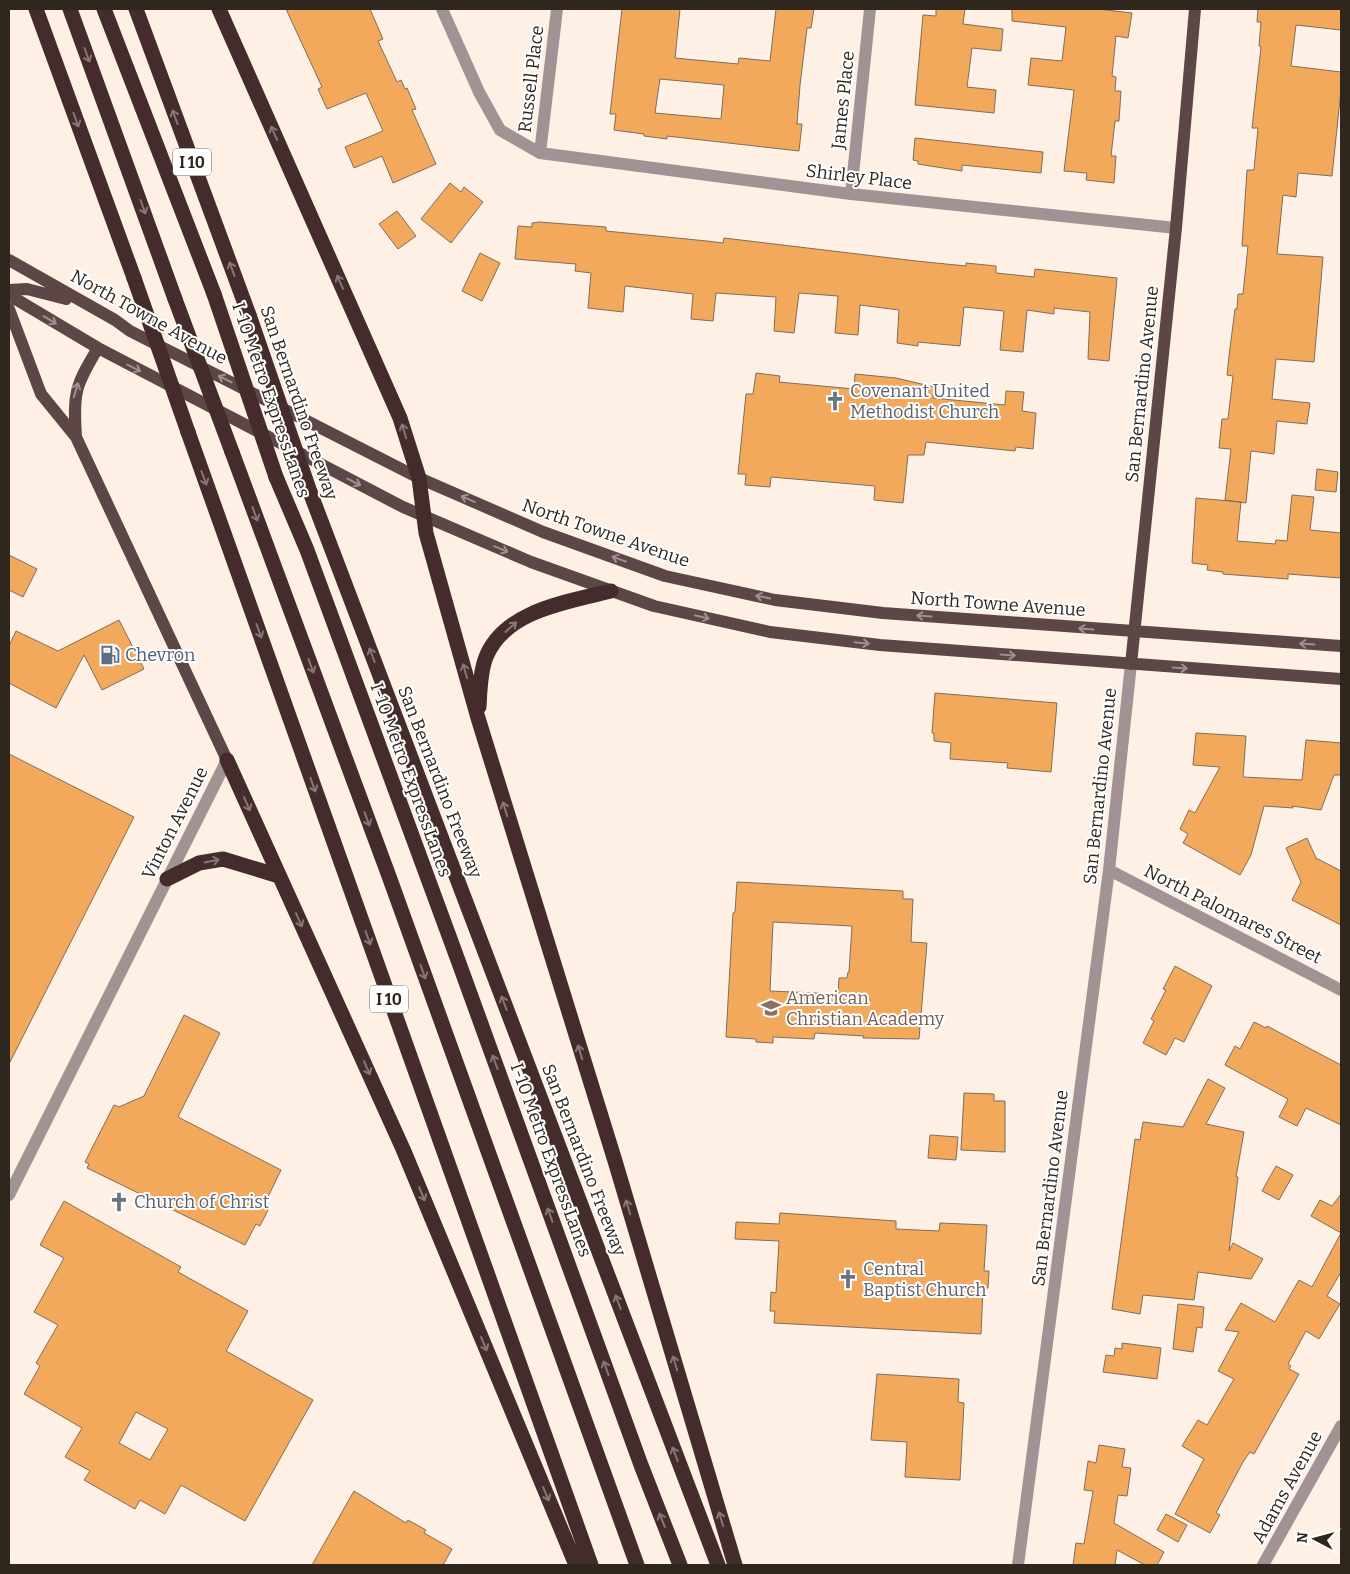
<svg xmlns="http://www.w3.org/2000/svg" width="1350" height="1574" viewBox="0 0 1350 1574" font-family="Bitter,serif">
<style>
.building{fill:#f3a95c;stroke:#806d5a;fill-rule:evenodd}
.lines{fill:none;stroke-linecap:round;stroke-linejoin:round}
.minor{stroke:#a19393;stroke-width:12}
.major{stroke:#5d4646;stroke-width:12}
.highway{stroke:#452c2c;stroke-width:15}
.highway-bridge{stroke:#452c2c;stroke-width:15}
.oneway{stroke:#867676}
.oneway2{stroke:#9e9090}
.labels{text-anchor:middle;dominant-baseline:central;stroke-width:4;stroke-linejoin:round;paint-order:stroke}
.shield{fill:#fff;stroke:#6d6762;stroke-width:1}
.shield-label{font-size:16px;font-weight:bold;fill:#2f261e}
.street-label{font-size:18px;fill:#2f261e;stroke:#fff}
.worship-label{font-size:18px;fill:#5b616d;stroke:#fff;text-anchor:start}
.service-label{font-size:18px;fill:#4e5e75;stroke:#fff;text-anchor:start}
.education-label{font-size:18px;fill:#785e54;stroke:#fff;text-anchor:start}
</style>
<rect width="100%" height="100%" fill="#fef0e4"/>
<path class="building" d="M286,9H370L383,39L378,41L397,82L401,80L405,89L407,88L416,109L412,110L436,164L393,183L382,156L354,168L345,147L383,131L366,93L327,109L318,89L322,87Z
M622,9H680L675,58L738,64L739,58L770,61L776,9H814L811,28H807L800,85L797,124H802L799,151L667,136V139L644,136V134L614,130L616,114H610ZM660,79L724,85L721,119L655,113Z
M939,9H965L963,24L1003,29L1001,51L972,48L967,87L996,90L994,113L915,105L923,15L936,16V10Z
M1012,9H1098L1132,13L1128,38L1116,36L1112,76L1116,77L1115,91H1121L1119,121H1115L1111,156H1116L1114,183L1086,180L1087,173L1064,171L1074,90L1028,85L1031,58L1062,61L1066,27L1012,21Z
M1258,9H1341V30L1296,25L1291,66L1341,72V90L1332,176L1298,173L1296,197L1283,195L1277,254L1323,257L1314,362L1276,359L1272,399L1310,403L1307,424L1277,421L1274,454L1251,451L1246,503L1225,500L1231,449L1219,448L1222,419H1228L1233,376L1227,375L1229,356L1235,309H1237L1238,294H1243L1248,246H1242L1247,170H1254L1258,128H1252L1261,47L1259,46L1261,22H1257Z
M915,138L1043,152L1041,173L962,165V171L918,164V161L913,160Z
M450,183L461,192L464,187L483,202L451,243L421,219Z
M397,211L416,236L398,249L379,224Z
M539,222L606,227V231L707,241L723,243L724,238L916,261L966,266V263L996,266V273L1034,277L1035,269L1117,278L1109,361L1088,359L1090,312L1054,308V314L1027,310L1023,352L1000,350L1004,311L964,307L960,346L918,342V346L897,343L899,310L860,305L858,335L835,333L838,296L799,293L794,333L774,331L776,297L716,293L713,321L691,319L693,294L625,286L623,312L588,308L591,273L575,271L576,264L515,259L518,226L532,227V223Z
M480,253L500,263L482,301L462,291Z
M756,373L780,376L779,382L854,389L855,374L896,378L934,387L933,398L1005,405L1006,391L1024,392L1022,411L1036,413L1033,449L1016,447L1015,451L926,442L924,455H908L903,503L874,500L875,486L771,477L770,487L745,485L746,474H738L746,394H753Z
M1317,469L1338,472L1336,492L1315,490Z
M1292,495L1314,497L1310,530L1341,533V578L1288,574V579L1223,574V572L1207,570L1208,565L1192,563L1196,498L1241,502L1237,541L1275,544L1276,540L1287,541Z
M9,555L37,569L23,597L9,590Z
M119,620L144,669L102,690L84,655L56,708L9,683V646L16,631L58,651Z
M935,693L1057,703L1051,772L1007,768L1008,763L950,759L951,743L934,741V733H932Z
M1196,733L1246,736L1243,777L1302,780L1306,740L1341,743V775H1334L1321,810L1292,806L1293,808L1264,806L1251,855L1240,875L1183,843L1188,834L1180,829L1189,810L1195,813L1220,767L1193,765Z
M9,754L134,817L9,1064Z
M1307,838L1316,858L1341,871V925L1292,900L1301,882L1286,848Z
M737,882L903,891V899H913L911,942L927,943L919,1039L863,1038L864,1036L815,1033L814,1039L773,1037V1043L756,1042V1039L726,1037L733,913L735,912ZM773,922L852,926L849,972H848L847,978H839L838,994L770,991Z
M1175,966L1212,986L1184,1042L1175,1038L1166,1055L1143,1043L1154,1021L1151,1019L1166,990L1163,989Z
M184,1015L220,1033L178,1117L281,1170L265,1203L270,1206L260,1226L256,1224L245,1245L87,1168L89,1164L85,1162L114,1105L119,1107L144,1096Z
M1254,1022L1266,1028L1267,1026L1341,1065V1125L1306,1108L1297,1126L1279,1117L1288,1099L1225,1065L1235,1046L1240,1049Z
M1208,1079L1225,1088L1206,1124L1244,1132L1236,1177H1238L1229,1251L1233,1243L1263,1259L1251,1279L1198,1272L1194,1300L1143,1295L1140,1314L1112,1309L1135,1139L1140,1140L1143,1122L1183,1127Z
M964,1093L994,1094V1101H1005V1152L961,1150Z
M930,1135L958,1137L956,1160L928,1158Z
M1276,1166L1293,1175L1279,1200L1262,1191Z
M1341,1194V1272L1327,1296L1340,1304L1319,1339L1306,1331L1288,1364L1291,1366L1289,1369L1299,1374L1254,1454L1250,1452L1243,1462L1216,1513L1220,1515L1210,1533L1175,1514L1204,1459L1182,1446L1198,1420L1207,1425L1234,1379L1218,1371L1239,1332L1225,1330L1241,1303L1275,1322L1299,1280L1312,1287L1341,1233L1311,1216L1320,1200L1332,1206Z
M64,1201L181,1267L178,1272L248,1311L226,1351L313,1400L245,1521L181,1485L165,1514L140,1500L135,1509L84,1480L90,1471L65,1457L82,1428L24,1394L40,1366L36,1363L58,1325L34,1312L64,1258L40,1245ZM136,1412L168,1429L150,1460L119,1443Z
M780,1213L896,1221V1229L939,1231L940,1223L987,1225L984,1271H989L988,1288H983L981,1334L774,1323L775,1311H770L771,1292L776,1293L779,1241L735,1239L736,1222L779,1224Z
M1178,1304L1204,1307L1202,1328L1197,1327L1193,1352L1173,1349Z
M1122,1343L1161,1348L1157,1379L1103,1372L1106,1355L1114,1356L1115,1348L1122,1349Z
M877,1374L959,1379L958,1402L964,1403L960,1480L905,1477L907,1442L871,1440Z
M1099,1445L1125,1449L1122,1467L1131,1468L1127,1496L1118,1495L1114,1523L1164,1552L1157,1565H1145L1117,1550L1115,1565H1073L1076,1543L1084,1544L1093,1491L1084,1490L1088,1461L1096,1463Z
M354,1491L406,1523L408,1520L426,1530L424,1533L452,1549L443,1565H312Z
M1166,1514L1187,1525L1178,1542L1157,1530Z"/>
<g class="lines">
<path class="minor" d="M442,9L479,92L500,130L540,153L851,194L1176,228
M540,153L557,9
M851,194L870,9
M1109,870L1341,990
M9,1195L227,760
M1018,1565L1109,870L1131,664
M1263,1565L1341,1426"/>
<path class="major" d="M9,260L115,320L130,331L419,478L543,532L665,576L775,600L883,613L1341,646
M9,290L27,289L66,299
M9,295L98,348L403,507L531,562L654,606L770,632L880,645L1341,679
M9,309L41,394L76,437L227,760
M76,437C73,393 75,386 98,348
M1131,664L1176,228L1195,9"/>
<path class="highway" d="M36,9L134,278
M70,9L175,299
M104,9L214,294
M136,9L249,315
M219,9L400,418L419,478L426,533L478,718L615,1161L735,1565
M188,432L591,1565
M232,452L390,879L637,1565
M276,477L307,550L459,963L641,1465L680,1565
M310,492L718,1565
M479,707C480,691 480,672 486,657C505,610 568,602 611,591
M227,760L403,1149L576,1565
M167,879L199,863L223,859L279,876"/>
<path class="highway-bridge" d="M134,278L188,432
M214,294L276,477
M175,299L232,452
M249,315L310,492"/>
</g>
<defs><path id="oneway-shaft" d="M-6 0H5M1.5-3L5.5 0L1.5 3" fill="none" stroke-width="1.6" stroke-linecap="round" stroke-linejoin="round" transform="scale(1.25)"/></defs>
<g class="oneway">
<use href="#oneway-shaft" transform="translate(87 55) rotate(70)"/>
<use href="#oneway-shaft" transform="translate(175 117) rotate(-110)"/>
<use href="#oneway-shaft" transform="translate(76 120) rotate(70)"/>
<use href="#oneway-shaft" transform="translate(274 133) rotate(-114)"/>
<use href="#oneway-shaft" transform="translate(143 207) rotate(70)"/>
<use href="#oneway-shaft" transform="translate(232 269) rotate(-110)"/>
<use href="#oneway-shaft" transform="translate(340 282) rotate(-114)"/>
<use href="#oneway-shaft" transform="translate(404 431) rotate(-107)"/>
<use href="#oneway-shaft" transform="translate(204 478) rotate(70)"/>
<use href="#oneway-shaft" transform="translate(255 514) rotate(70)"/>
<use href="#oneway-shaft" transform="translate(511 627) rotate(-42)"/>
<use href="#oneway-shaft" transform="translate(259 631) rotate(70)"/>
<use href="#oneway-shaft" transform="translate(372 655) rotate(-111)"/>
<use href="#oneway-shaft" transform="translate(311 666) rotate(70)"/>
<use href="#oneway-shaft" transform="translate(465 671) rotate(-106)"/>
<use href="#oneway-shaft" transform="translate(313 785) rotate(70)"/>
<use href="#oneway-shaft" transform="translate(247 804) rotate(66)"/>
<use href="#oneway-shaft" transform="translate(505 809) rotate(-107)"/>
<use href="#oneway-shaft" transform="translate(367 819) rotate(70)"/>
<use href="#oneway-shaft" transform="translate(212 861) rotate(-11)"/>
<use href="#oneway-shaft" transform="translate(299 920) rotate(66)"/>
<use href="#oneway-shaft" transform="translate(368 938) rotate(70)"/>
<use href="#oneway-shaft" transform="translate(423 972) rotate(70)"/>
<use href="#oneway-shaft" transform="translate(504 1003) rotate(-111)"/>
<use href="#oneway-shaft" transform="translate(580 1052) rotate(-107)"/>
<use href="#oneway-shaft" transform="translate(495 1062) rotate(-110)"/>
<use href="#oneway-shaft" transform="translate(367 1068) rotate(66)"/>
<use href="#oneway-shaft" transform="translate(422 1194) rotate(67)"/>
<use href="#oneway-shaft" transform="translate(628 1207) rotate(-107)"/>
<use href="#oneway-shaft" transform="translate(550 1215) rotate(-110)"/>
<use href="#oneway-shaft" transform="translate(618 1302) rotate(-111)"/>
<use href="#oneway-shaft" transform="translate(484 1344) rotate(67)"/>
<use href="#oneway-shaft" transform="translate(675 1363) rotate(-107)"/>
<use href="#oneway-shaft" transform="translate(606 1368) rotate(-110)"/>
<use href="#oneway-shaft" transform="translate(675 1454) rotate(-111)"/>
<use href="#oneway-shaft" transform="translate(546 1494) rotate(67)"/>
<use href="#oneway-shaft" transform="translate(721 1519) rotate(-107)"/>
<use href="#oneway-shaft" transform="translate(662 1520) rotate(-112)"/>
</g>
<g class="oneway2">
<use href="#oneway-shaft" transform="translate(50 320) rotate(31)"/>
<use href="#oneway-shaft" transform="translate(134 368) rotate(27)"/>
<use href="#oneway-shaft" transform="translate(225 379) rotate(-153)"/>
<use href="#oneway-shaft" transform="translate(76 390) rotate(-73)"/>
<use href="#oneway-shaft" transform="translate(354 482) rotate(27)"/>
<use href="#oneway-shaft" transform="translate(468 499) rotate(-156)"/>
<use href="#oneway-shaft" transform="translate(501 549) rotate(23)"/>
<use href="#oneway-shaft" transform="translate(619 559) rotate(-160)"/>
<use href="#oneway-shaft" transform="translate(763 597) rotate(-168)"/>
<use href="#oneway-shaft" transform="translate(924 616) rotate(-176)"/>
<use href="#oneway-shaft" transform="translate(702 617) rotate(13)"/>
<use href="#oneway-shaft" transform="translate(1086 629) rotate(-176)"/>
<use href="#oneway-shaft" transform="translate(862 643) rotate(6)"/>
<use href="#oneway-shaft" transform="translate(1307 644) rotate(-176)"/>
<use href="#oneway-shaft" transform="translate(1008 655) rotate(4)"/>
<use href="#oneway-shaft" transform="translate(1180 668) rotate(4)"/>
</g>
<defs>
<symbol id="church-bare" viewBox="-9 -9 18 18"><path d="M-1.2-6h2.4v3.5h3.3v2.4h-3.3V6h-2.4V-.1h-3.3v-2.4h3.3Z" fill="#6b7280" stroke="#fff" stroke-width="2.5" paint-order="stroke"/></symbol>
<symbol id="fuel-bare" viewBox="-9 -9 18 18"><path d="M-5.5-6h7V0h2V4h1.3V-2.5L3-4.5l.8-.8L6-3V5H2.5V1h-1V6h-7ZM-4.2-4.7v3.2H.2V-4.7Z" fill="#5c6f8a" stroke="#fff" stroke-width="2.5" paint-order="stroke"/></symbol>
<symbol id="school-bare" viewBox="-9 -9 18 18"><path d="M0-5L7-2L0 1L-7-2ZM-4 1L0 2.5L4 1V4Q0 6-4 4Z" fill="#8d6e63" stroke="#fff" stroke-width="2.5" paint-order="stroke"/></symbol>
</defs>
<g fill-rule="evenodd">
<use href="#church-bare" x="821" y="387" width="28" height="28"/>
<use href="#fuel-bare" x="96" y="641" width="28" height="28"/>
<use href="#school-bare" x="757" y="994" width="28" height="28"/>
<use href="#church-bare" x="105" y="1188" width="28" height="28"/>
<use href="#church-bare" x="834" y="1265" width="28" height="28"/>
</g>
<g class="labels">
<g class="shield">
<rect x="173" y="148.5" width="38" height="27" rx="4"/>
<rect x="370" y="985.5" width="38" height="27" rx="4"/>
</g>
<g class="shield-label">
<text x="192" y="162">I 10</text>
<text x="389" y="999">I 10</text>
</g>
<g class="street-label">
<text transform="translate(531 79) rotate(-83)">Russell Place</text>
<text transform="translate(843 100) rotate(-84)">James Place</text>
<text transform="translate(859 177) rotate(7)">Shirley Place</text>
<text transform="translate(149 317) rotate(29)">North Towne Avenue</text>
<text transform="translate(1142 384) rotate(-84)">San Bernardino Avenue</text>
<text transform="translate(271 400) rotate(71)">I-10 Metro ExpressLanes</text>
<text transform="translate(299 403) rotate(71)">San Bernardino Freeway</text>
<text transform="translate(606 533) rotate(19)">North Towne Avenue</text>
<text transform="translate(998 604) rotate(4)">North Towne Avenue</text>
<text transform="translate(411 780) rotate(70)">I-10 Metro ExpressLanes</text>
<text transform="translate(440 782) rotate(69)">San Bernardino Freeway</text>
<text transform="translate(1100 786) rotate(-84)">San Bernardino Avenue</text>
<text transform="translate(175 823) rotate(-63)">Vinton Avenue</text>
<text transform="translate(1233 914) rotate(27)">North Palomares Street</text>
<text transform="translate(551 1160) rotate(70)">I-10 Metro ExpressLanes</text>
<text transform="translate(584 1160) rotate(69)">San Bernardino Freeway</text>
<text transform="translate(1050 1188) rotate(-83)">San Bernardino Avenue</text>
<text transform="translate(1287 1487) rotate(-61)">Adams Avenue</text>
</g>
<g class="worship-label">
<text x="850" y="391">Covenant United<tspan x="850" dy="21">Methodist Church</tspan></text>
<text x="134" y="1202">Church of Christ</text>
<text x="863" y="1269">Central<tspan x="863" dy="21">Baptist Church</tspan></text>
</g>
<g class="service-label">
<text x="125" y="655">Chevron</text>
</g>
<g class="education-label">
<text x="786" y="998">American<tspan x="786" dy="21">Christian Academy</tspan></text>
</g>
</g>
<rect width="1350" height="1574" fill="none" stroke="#2f261e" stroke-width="20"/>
<g transform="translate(1315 1539) rotate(276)" stroke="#ffffff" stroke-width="4" paint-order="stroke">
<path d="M0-4L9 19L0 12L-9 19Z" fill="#2f261e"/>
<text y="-8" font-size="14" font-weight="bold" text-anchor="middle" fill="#2f261e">N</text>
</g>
</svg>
